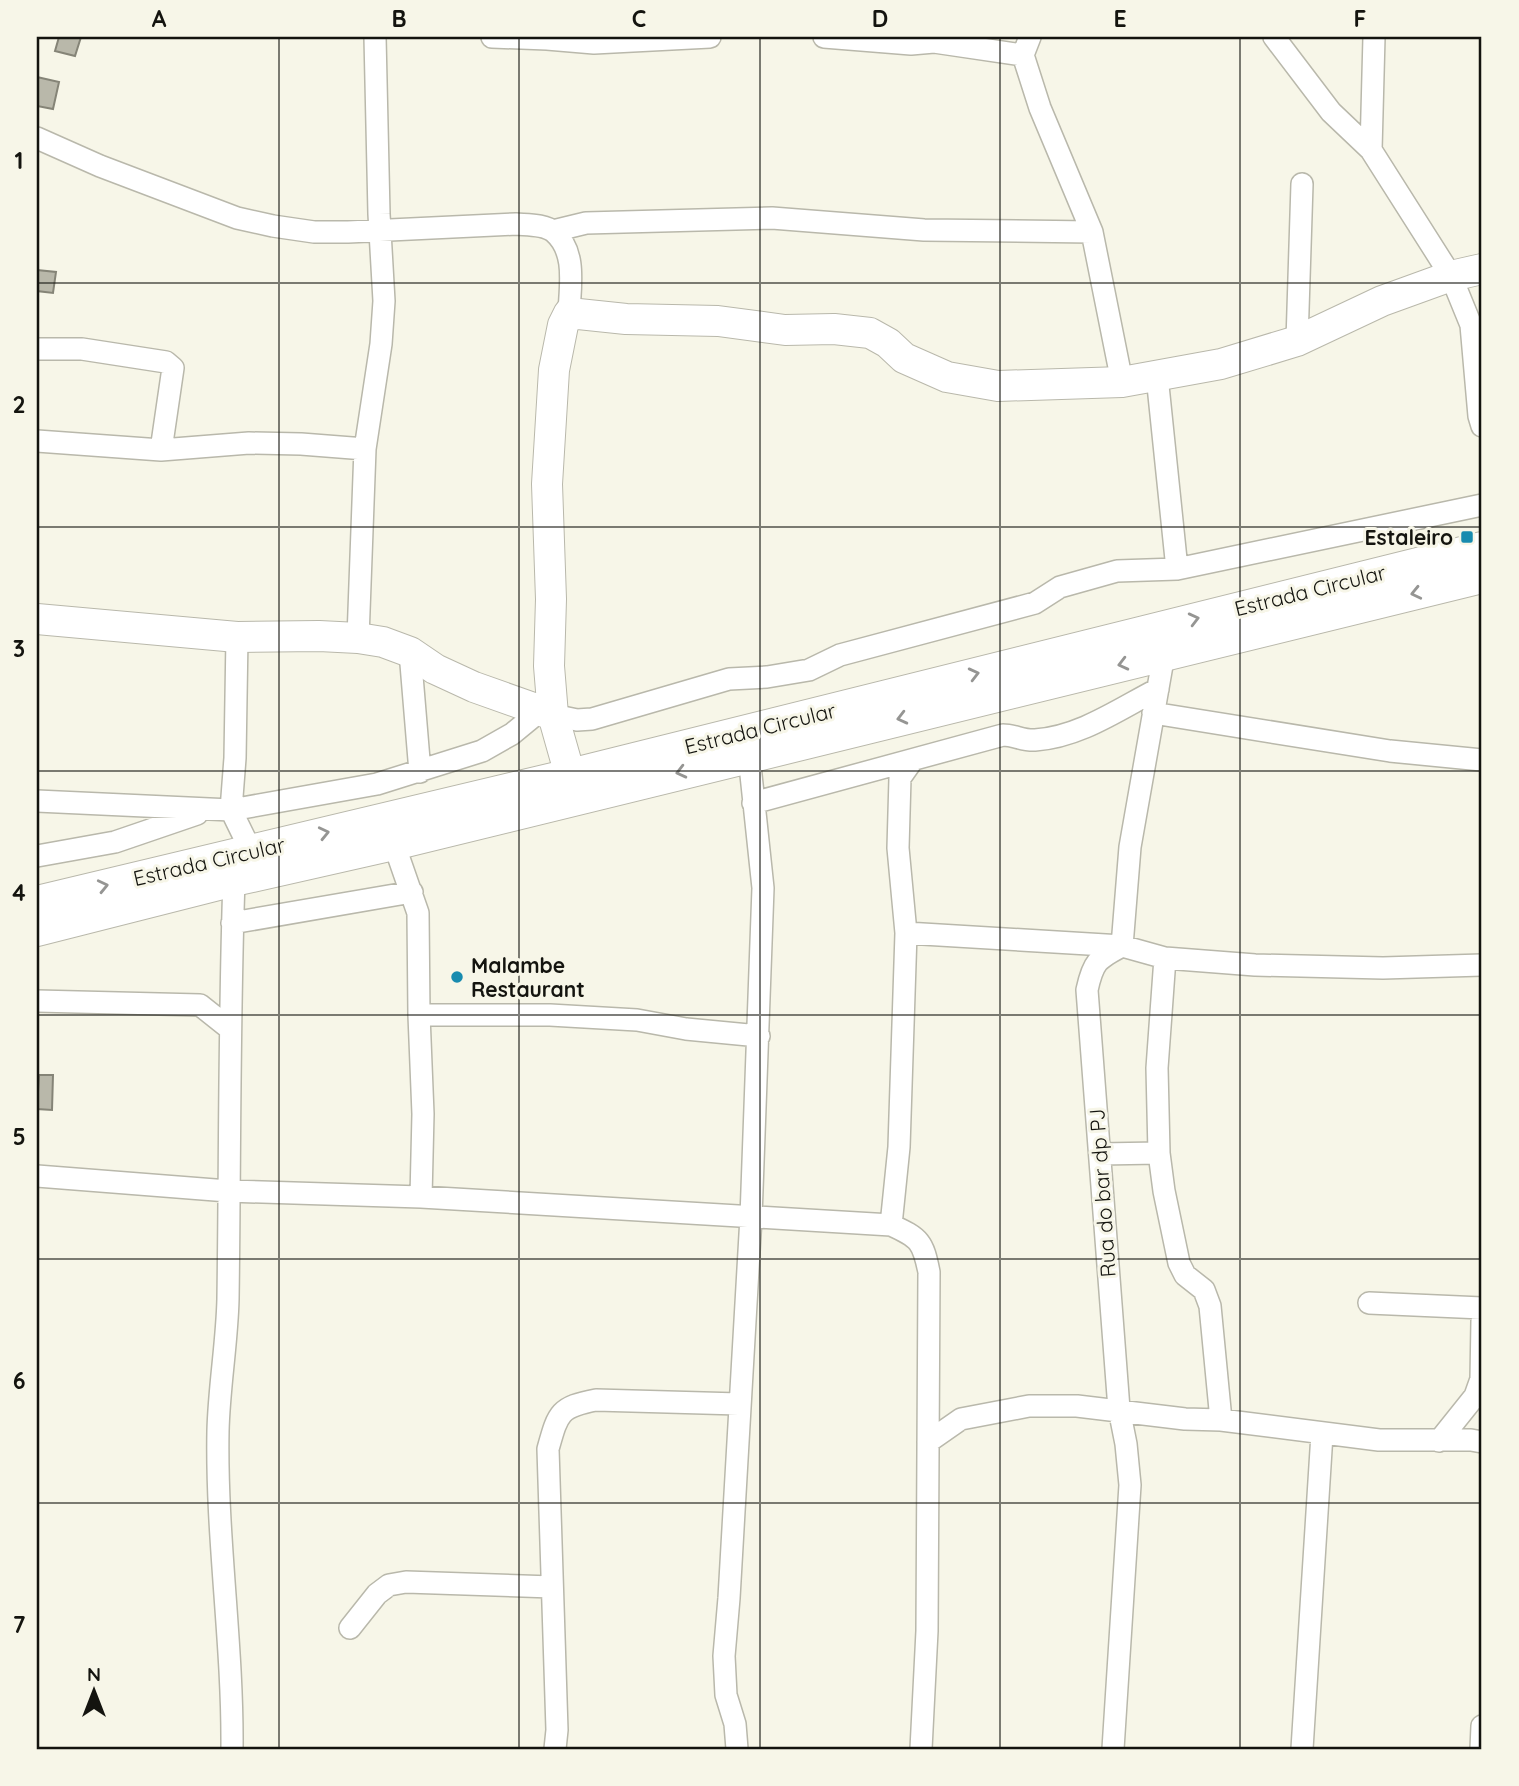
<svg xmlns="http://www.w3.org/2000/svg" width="1519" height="1786" viewBox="0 0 1519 1786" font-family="Quicksand,sans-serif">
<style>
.building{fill:#b9b8aa;stroke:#858477;stroke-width:2}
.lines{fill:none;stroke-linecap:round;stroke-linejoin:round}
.street-casing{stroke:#b9b8ab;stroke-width:24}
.secondary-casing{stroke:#b9b8ab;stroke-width:32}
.primary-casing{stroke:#b9b8ab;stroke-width:34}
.street{stroke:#fff;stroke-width:21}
.secondary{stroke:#fff;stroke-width:30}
.primary{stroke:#fff;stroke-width:32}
.oneway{stroke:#959593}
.grid{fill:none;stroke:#14140f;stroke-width:2;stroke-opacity:0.55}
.poi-dot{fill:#188baf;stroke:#f7f6e8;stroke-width:2.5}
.labels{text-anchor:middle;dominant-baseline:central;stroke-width:6;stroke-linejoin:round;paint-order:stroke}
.poi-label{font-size:21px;font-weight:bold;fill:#14140f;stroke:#f7f6e8;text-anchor:end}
.street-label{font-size:21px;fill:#14140f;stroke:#f7f6e8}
.neatline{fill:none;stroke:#14140f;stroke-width:2.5}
.grid-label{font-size:23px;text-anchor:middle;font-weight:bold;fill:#14140f}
</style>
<rect width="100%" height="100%" fill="#f7f6e8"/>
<path class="building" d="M59,37H81L75,56L55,51Z
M37,77L59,82L53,109L37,106Z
M37,270L56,272L53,293L37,291Z
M39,1075H53L52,1110L37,1109Z"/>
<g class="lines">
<defs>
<path id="street" d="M492,37L547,39
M548,37L547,39L594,43L710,37
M824,37L911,44L934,42L937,37
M1030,37L1023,55L1040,108L1092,232L1122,382
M1274,37L1331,112L1371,150L1451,276L1471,325L1479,416L1482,426
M934,42L1023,55
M37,138L100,166L237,218L273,226L314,232H348L516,224C527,225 545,224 554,232C577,252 570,286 569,313
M1371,150L1374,37
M553,231L586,223L772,218L924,230L1092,232
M1297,341L1302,184
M37,349H82L166,362L173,368L161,450
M1157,376L1177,569
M37,441L161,450L249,443L301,444L365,449
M237,637L235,758L231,810L251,851
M358,638L365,449L381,344L384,301L379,214L375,37
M410,652L420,772
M1153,713L1390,751L1482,760
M553,715L577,720L592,719L729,679L767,677L809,670L840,655L1035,603L1060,587L1117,571L1177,569L1482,505
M37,801L231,810L377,784L482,751L512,734L540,711
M753,803L1003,735C1014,735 1024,741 1035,740C1080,737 1119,709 1158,689
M394,844L418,913L419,1015L423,1114L421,1197
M37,856L115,842L197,814
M232,923L412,892
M906,933L1122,946L1165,958L1255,965L1383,968L1482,965
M1165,958L1157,1068L1159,1153L1164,1191L1179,1263L1185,1275L1204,1290L1210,1306L1221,1420
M37,1001L200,1005L229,1028
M419,1015H550L637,1020L686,1029L759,1036
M1100,1154L1159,1153
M37,1176L228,1191L421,1197L891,1225C920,1238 923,1242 929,1272L927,1631L921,1749
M891,1225L899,1147L906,933L898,848L900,778L912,761
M1369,1303L1482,1308
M1439,1441L1475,1396L1481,1379L1482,1321
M928,1442L961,1419L1029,1406H1077L1185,1419L1221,1420L1379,1440H1471L1482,1442
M350,1628L377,1594L389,1585L406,1582L552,1587
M232,1749C233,1643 216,1537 218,1431C219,1387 227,1343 228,1299C230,1159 229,1020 234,880
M555,1749L557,1730L548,1449C558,1413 559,1407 596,1400L739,1404
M737,1749L735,1724L726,1695L724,1656L729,1598L751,1217L763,888L749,756
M1113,1749L1130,1485L1126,1444L1119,1409L1087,990C1093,962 1097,959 1122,946L1130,847L1164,654
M1302,1749L1322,1434
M1481,1749L1482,1726"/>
<path id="secondary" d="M37,619L237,637L319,636L358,638L383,642L410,652L435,669L474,687L553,715
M570,775L553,715L549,666L551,599L547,484L554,370L563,325L569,313L626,319L718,321L785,330L834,329L870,333L888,343L904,358L947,377L998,386L1122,382L1221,364L1297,341L1382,301L1451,276L1482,269"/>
<path id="primary" d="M37,902L570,775L1482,548
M37,930L234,880L394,844L1482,577"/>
</defs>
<use href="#street" class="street-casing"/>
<use href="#secondary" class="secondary-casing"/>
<use href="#primary" class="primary-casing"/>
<use href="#street" class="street"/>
<use href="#secondary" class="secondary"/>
<use href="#primary" class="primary"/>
</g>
<defs><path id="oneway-chevron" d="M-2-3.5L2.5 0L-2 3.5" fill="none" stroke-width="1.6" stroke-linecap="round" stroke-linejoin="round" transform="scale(1.75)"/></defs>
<g class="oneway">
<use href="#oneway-chevron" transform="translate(1416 593) rotate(167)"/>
<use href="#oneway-chevron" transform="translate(1194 619) rotate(-14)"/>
<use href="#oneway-chevron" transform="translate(1123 664) rotate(166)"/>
<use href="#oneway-chevron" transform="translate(974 674) rotate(-14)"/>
<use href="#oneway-chevron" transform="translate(902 718) rotate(166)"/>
<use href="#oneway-chevron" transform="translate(681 772) rotate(166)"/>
<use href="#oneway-chevron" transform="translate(324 833) rotate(-13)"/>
<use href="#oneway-chevron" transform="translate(103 886) rotate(-13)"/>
</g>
<path class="grid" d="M279,37V1749M519,37V1749M760,37V1749M1000,37V1749M1240,37V1749M37,283H1482M37,527H1482M37,771H1482M37,1015H1482M37,1259H1482M37,1503H1482"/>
<g class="poi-dot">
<rect x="1460" y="530" width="14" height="14" rx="3.5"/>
<circle cx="457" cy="977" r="7"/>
</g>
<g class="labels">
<g class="poi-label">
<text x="1453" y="537">Estaleiro</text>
<text x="471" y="965" text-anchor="start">Malambe<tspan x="471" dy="24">Restaurant</tspan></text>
</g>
<g class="street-label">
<text transform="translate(1310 590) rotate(-14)">Estrada Circular</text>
<text transform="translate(760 728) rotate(-14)">Estrada Circular</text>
<text transform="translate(209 861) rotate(-13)">Estrada Circular</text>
<text transform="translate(1102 1193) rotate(-94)">Rua do bar dp PJ</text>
</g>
</g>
<rect width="1519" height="1786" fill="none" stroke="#f7f6e8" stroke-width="77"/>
<g transform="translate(94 1691)" stroke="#f7f6e8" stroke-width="5" paint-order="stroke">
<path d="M0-5L12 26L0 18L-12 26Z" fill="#14140f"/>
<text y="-10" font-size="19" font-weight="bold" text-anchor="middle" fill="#14140f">N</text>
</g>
<rect x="38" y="38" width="1442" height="1710" class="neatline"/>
<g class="grid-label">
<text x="159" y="27">A</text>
<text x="399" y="27">B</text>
<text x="639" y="27">C</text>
<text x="880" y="27">D</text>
<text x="1120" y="27">E</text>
<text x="1360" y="27">F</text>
<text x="19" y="169">1</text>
<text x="19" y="413">2</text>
<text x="19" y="657">3</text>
<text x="19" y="901">4</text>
<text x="19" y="1145">5</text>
<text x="19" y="1389">6</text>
<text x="19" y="1633">7</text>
</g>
</svg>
